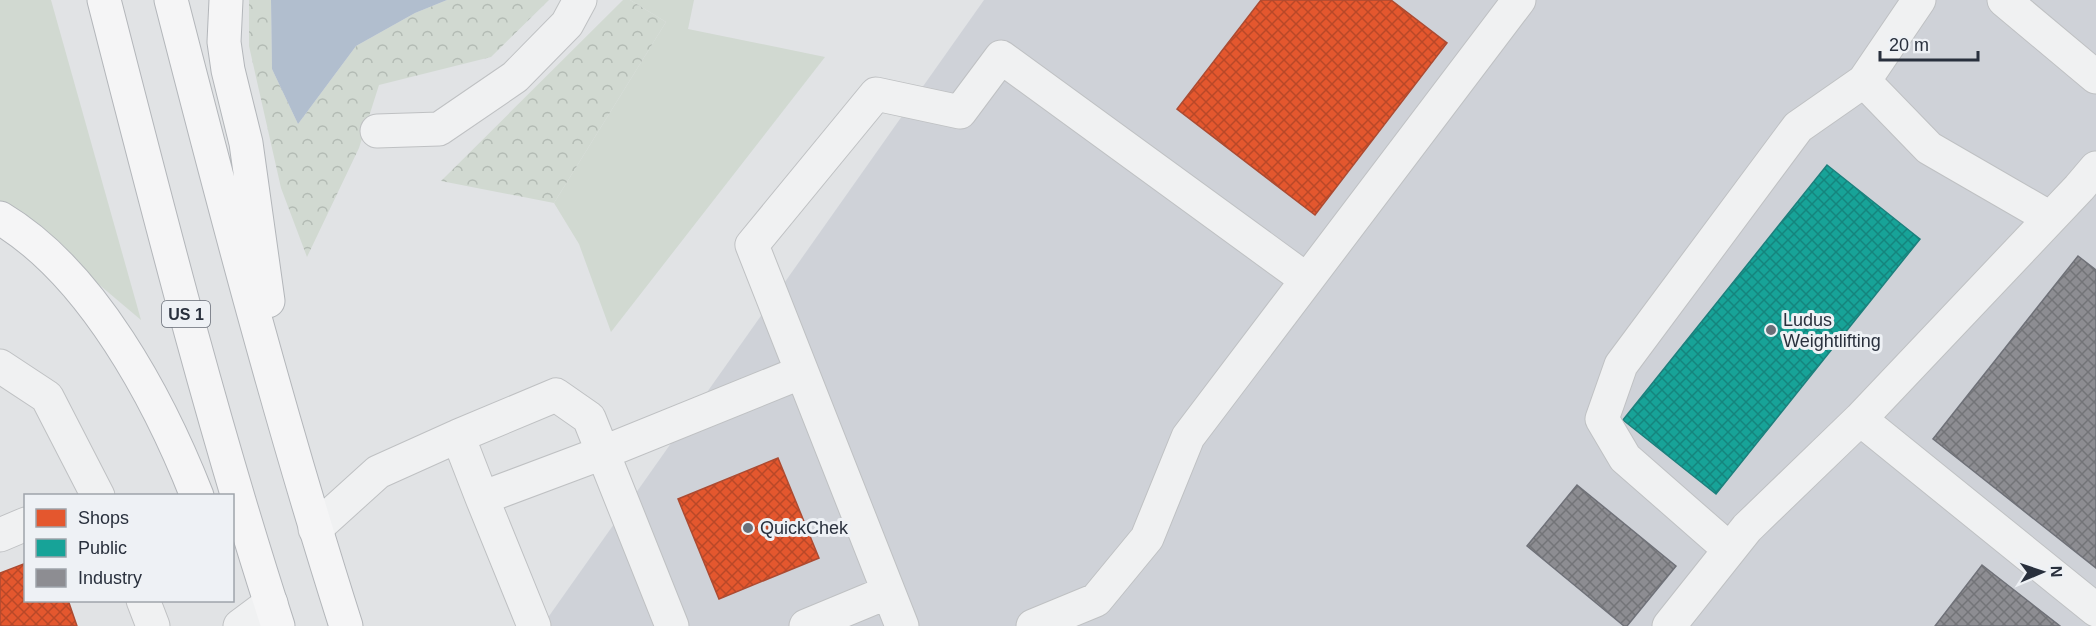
<svg xmlns="http://www.w3.org/2000/svg" width="2096" height="626" viewBox="0 0 2096 626" font-family="Helvetica,sans-serif">
<style>
.built{fill:#cfd2d8}
.grass{fill:#d1d9d1}
.forest{fill:url(#forest-crowns)}
.water{fill:#b1bece}
.shops{fill:url(#shops-cross-hatch);stroke:#ac4b32;stroke-width:1.5}
.public{fill:url(#public-cross-hatch);stroke:#1c807d;stroke-width:1.5}
.industry{fill:url(#industry-cross-hatch);stroke:#6f7178;stroke-width:1.5}
.lines{fill:none;stroke-linecap:round;stroke-linejoin:round}
.minor-casing{stroke:#bfc1c3;stroke-width:35}
.highway-casing{stroke:#b3b6ba;stroke-width:35}
.minor{stroke:#f0f1f2;stroke-width:33}
.highway{stroke:#f5f5f6;stroke-width:33}
.poi-dot{fill:#696f78;stroke:#eef1f5;stroke-width:2}
.labels{text-anchor:middle;dominant-baseline:central;stroke-width:6;stroke-linejoin:round;paint-order:stroke}
.shield{fill:#eef1f5;stroke:#646a74;stroke-width:1.5}
.shield-label{font-size:16px;font-weight:bold;fill:#29303d}
.poi-label{font-size:18px;fill:#29303d;stroke:#eef1f5;text-anchor:start}
</style>
<defs>
<pattern id="forest-crowns" width="20" height="18" patternUnits="userSpaceOnUse" patternTransform="scale(1.5)"><rect width="20" height="18" fill="#d1d9d1"/><path d="M2 6a3 3 0 1 1 6 0M12 15a3 3 0 1 1 6 0" fill="none" stroke="#b3bbb4"/></pattern>
<pattern id="shops-cross-hatch" width="8" height="8" patternUnits="userSpaceOnUse" patternTransform="scale(1.5)"><rect width="8" height="8" fill="#e4572e"/><path d="M0 0l8 8M0 8l8-8" fill="none" stroke="#b94828"/></pattern>
<pattern id="public-cross-hatch" width="8" height="8" patternUnits="userSpaceOnUse" patternTransform="scale(1.5)"><rect width="8" height="8" fill="#17a398"/><path d="M0 0l8 8M0 8l8-8" fill="none" stroke="#15857d"/></pattern>
<pattern id="industry-cross-hatch" width="8" height="8" patternUnits="userSpaceOnUse" patternTransform="scale(1.5)"><rect width="8" height="8" fill="#8d8d92"/><path d="M0 0l8 8M0 8l8-8" fill="none" stroke="#737478"/></pattern>
</defs>
<rect width="100%" height="100%" fill="#e1e3e5"/>
<path class="built" d="M984,0H2096V626H542Z"/>
<path class="grass" d="M0,0H51L141,320L0,201Z
M630,0H694L688,29L825,57L611,332L579,244L554,203L666,22Z"/>
<path class="forest" d="M249,0H271L272,69L298,124L356,46L415,13L447,0H549L491,57L379,85L359,148L307,257L281,188L249,46Z
M623,0H630L666,22L554,203L441,181Z"/>
<path class="water" d="M271,0H447L415,13L356,46L298,124L272,69Z"/>
<path class="shops" d="M1261,0H1391L1447,43L1315,215L1177,109Z
M778,458L819,558L719,599L678,499Z
M26,563V600H68L77,626H0V573Z"/>
<path class="public" d="M1827,165L1920,239L1716,494L1623,420Z"/>
<path class="industry" d="M2078,256L2096,270V568L1933,439Z
M1577,485L1676,566L1627,626H1624L1527,546Z
M1982,565L2060,626H1935Z"/>
<g class="lines">
<defs>
<path id="minor" d="M1919,0L1864,81L1929,148L2050,218
M2004,0L2096,77
M377,131L439,129L515,77L567,24L580,0
M2096,168L2079,188L1860,419L2096,610
M0,366L47,397L98,496
M482,498L458,436L556,395L589,418L672,626
M315,529L378,472L458,436
M0,535L26,524
M1729,549L1625,458L1602,419L1621,365L1798,127L1864,81
M143,600L153,626
M240,626L271,603
M534,626L482,498L602,453L802,372
M806,626L888,592
M902,626L752,245L876,94L960,112L1001,57L1307,280
M1033,626L1096,600L1147,538L1188,437L1519,0
M1669,626L1747,528L1860,419"/>
<path id="highway" d="M104,0C158,210 211,420 278,626
M171,0C225,210 280,419 346,626
M226,0L224,42L228,70L246,143L268,301
M0,218C92,273 159,399 197,496"/>
</defs>
<use href="#minor" class="minor-casing"/>
<use href="#highway" class="highway-casing"/>
<use href="#minor" class="minor"/>
<use href="#highway" class="highway"/>
</g>
<g class="poi-dot">
<circle cx="1771" cy="330" r="6"/>
<circle cx="748" cy="528" r="6"/>
</g>
<g class="labels">
<rect class="shield" x="162" y="301" width="48" height="26" rx="4.5"/>
<g class="shield-label">
<text x="186" y="314">US 1</text>
</g>
<g class="poi-label">
<text x="1783" y="320">Ludus<tspan x="1783" dy="21">Weightlifting</tspan></text>
<text x="760" y="528">QuickChek</text>
</g>
</g>
<rect x="24" y="494" width="210" height="108" fill="#eef1f5" stroke="#9fa4ab" stroke-width="1.5"/>
<rect x="36" y="509" width="30" height="18" fill="#e4572e" stroke="#9fa4ab" stroke-width="1.5"/>
<text x="78" y="524" font-size="18" fill="#29303d">Shops</text>
<rect x="36" y="539" width="30" height="18" fill="#17a398" stroke="#9fa4ab" stroke-width="1.5"/>
<text x="78" y="554" font-size="18" fill="#29303d">Public</text>
<rect x="36" y="569" width="30" height="18" fill="#8d8d92" stroke="#9fa4ab" stroke-width="1.5"/>
<text x="78" y="584" font-size="18" fill="#29303d">Industry</text>
<g transform="translate(2042 572) rotate(88)" stroke="#eef1f5" stroke-width="4.5" paint-order="stroke">
<path d="M0-4.5L10 22L0 15L-10 22Z" fill="#29303d"/>
<text y="-9" font-size="16" font-weight="bold" text-anchor="middle" fill="#29303d">N</text>
</g>
<path d="M1880 51v9h98v-9" fill="none" stroke="#29303d" stroke-width="3"/>
<text x="1889" y="51" font-size="18" fill="#29303d" stroke="#eef1f5" stroke-width="4.5" paint-order="stroke">20 m</text>
</svg>
